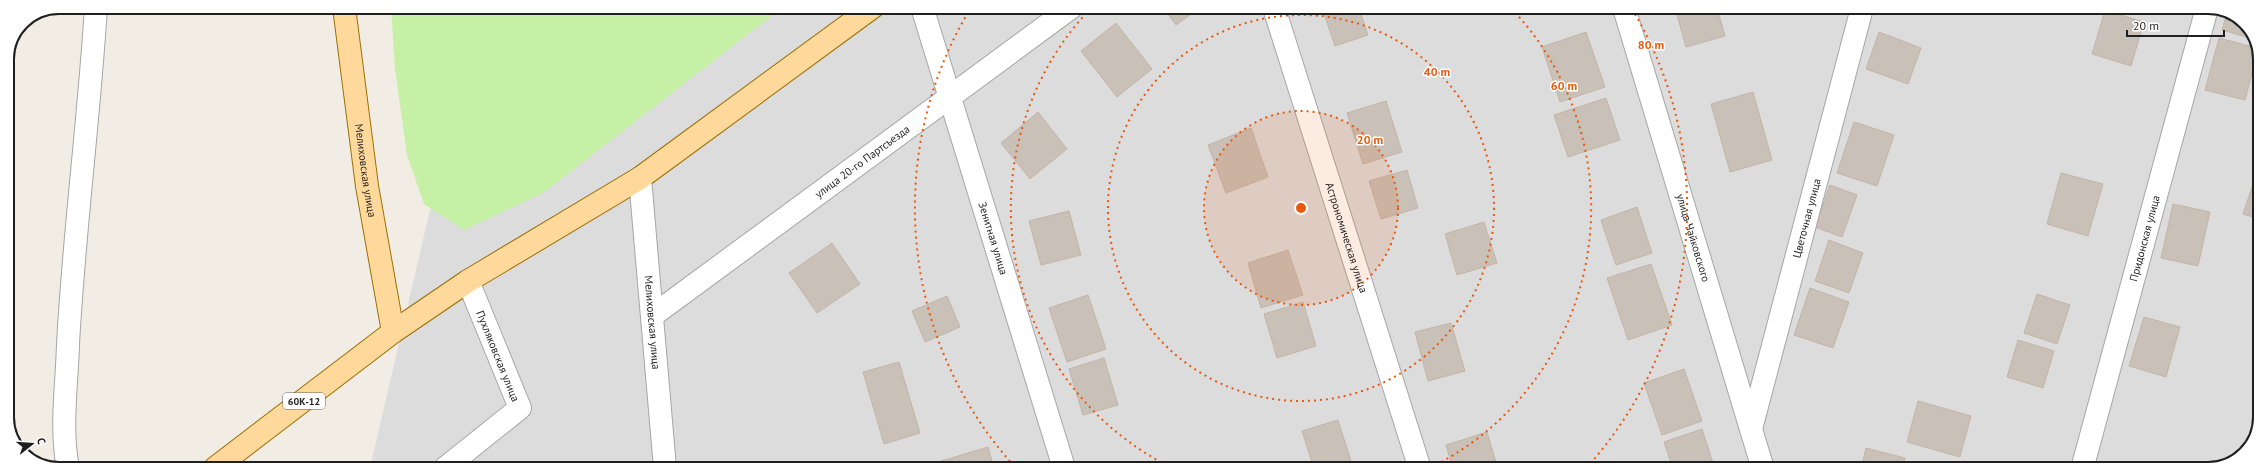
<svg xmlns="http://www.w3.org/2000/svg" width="2267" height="476" viewBox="0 0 2267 476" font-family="'PT Sans',sans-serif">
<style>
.residential{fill:#dddcdc}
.grass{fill:#c6f0a5}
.building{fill:#c9c0b7;stroke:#c4b4a5}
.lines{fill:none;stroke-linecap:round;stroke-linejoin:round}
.minor-casing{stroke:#a6a6a6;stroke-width:24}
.major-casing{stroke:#9a6f00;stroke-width:24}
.minor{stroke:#fff;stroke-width:22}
.major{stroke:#ffd99b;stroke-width:22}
.ring{fill:none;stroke:#e8590c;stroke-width:2;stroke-dasharray:2 4}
.labels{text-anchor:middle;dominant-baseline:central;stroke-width:3;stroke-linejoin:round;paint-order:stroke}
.shield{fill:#fff;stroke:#626262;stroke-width:1}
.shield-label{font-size:10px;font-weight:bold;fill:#1f1f1f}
.street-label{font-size:11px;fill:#1f1f1f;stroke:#fff}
.rim{fill:none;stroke:#1f1f1f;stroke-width:2}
.centre{fill:#e8590c;stroke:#fff;stroke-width:2}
.ring-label{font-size:12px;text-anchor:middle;font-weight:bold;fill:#e8590c;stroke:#fff;stroke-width:3;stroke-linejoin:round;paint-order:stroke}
</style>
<rect width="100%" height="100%" fill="#f1ede4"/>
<path class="residential" d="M719,7L2218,8L2247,24L2260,55L2259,427L2242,456L2208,469L370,468L430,210Z"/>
<path class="grass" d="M391,7H783L543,193L464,230L424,204L407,155L395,69Z"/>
<path class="building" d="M1163,7L1200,8L1176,25Z
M1322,8H1359L1368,35L1335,46Z
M1675,8H1717L1725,36L1686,47Z
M2131,8H2148L2146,13Z
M2105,10L2144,22L2131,66L2092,54Z
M2227,13L2247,24L2253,39L2222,30Z
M1116,23L1152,69L1117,97L1081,51Z
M1586,32L1605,87L1560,102L1542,47Z
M1879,32L1921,48L1908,84L1866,69Z
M2219,38L2257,48L2258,51L2245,100L2205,90Z
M1753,92L1772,160L1730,172L1711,104Z
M1606,98L1620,140L1568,157L1554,115Z
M1386,101L1402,152L1363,164L1347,113Z
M1038,112L1067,149L1030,179L1001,143Z
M1854,122L1894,135L1877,186L1837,173Z
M1251,128L1268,177L1226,193L1208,145Z
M1407,170L1418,208L1381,219L1369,181Z
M2061,173L2103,184L2088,236L2047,224Z
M2254,181L2260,183V219L2243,214Z
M1830,185L1857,195L1842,237L1815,227Z
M2173,204L2210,212L2198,266L2161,258Z
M1637,207L1652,253L1616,265L1601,220Z
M1069,211L1081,255L1041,265L1029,221Z
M1484,222L1497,263L1457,275L1445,234Z
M1829,240L1863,253L1849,293L1815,281Z
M832,243L860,284L817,313L789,273Z
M1288,250L1303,295L1261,308L1248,263Z
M1651,264L1672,325L1628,340L1607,278Z
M1810,288L1849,302L1833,348L1794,335Z
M2037,294L2070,305L2057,344L2024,333Z
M1088,295L1106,349L1067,362L1049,308Z
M947,296L960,327L925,342L912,311Z
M1303,302L1316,346L1277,358L1264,314Z
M2144,317L2180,327L2166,377L2129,366Z
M1451,323L1465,371L1428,381L1415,332Z
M2018,340L2054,351L2043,388L2007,377Z
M1104,358L1118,405L1083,415L1069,369Z
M899,362L920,433L884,444L863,372Z
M1684,369L1702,421L1662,435L1644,383Z
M1918,401L1971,416L1960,457L1907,442Z
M1338,420L1351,461L1327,469H1314L1302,431Z
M1702,429L1715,469H1673L1664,442Z
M1487,432L1498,469H1453L1446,445Z
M988,447L994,468H939L938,462Z
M1866,448L1905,458L1902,469H1861Z"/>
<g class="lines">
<defs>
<g id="minor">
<path id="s1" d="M922,7L1064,468"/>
<path id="s2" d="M1274,8L1420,469"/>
<path id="s3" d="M1624,8L1763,469"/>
<path id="s4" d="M640,178L665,468"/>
<path id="s5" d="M652,316L1072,7"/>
<path id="s6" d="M1751,429L1862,8"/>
<path d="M68,468C60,428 67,385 68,344C74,232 89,120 96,7"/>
<path d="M445,468L520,408L468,281"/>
<path id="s7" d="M2082,469L2207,8"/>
</g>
<g id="major">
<path id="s8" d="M344,7L367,186L393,332"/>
<path d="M215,468L393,332L468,281L640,178L873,7"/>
</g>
</defs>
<use href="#minor" class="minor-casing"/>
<use href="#major" class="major-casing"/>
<use href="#minor" class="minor"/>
<use href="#major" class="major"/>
</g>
<circle cx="1301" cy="208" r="97" fill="#e8590c" fill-opacity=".12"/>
<g class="ring">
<circle cx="1301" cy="208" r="97"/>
<circle cx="1301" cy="208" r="193"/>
<path d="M1172 468A290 290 0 0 1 1091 8M1511 8A290 290 0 0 1 1428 469"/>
<path d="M1014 466A386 386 0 0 1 970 9M1632 9A386 386 0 0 1 1588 466"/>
</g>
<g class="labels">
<rect class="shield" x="283" y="393" width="42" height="16" rx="3"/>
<g class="shield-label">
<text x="304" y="401">60К-12</text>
</g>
<g class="street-label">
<text stroke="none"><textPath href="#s5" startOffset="261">улица 20-го Партсъезда</textPath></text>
<text stroke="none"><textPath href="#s8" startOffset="165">Мелиховская улица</textPath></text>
<text stroke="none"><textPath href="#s6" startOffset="218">Цветочная улица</textPath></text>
<text stroke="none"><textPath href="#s1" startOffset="242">Зенитная улица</textPath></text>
<text stroke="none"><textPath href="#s2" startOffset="241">Астрономическая улица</textPath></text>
<text stroke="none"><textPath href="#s3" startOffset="240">улица Чайковского</textPath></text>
<text stroke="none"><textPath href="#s7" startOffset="239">Придонская улица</textPath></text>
<text stroke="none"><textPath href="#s4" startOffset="145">Мелиховская улица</textPath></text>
<text transform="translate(498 356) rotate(68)">Пухляковская улица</text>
</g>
</g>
<path d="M0 0H2267V476H0ZM59 14H2208A45 45 0 0 1 2253 59V417A45 45 0 0 1 2208 462H59A45 45 0 0 1 14 417V59A45 45 0 0 1 59 14Z" fill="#fff" fill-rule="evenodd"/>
<path class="rim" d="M59 14H2208A45 45 0 0 1 2253 59V417A45 45 0 0 1 2208 462H59A45 45 0 0 1 14 417V59A45 45 0 0 1 59 14Z"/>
<circle cx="1301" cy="208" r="6" class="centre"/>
<g class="ring-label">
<text x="1651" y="49">80 m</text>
<text x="1437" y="76">40 m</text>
<text x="1564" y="90">60 m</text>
<text x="1370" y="144">20 m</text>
</g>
<g transform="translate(32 444) rotate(73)" stroke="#ffffff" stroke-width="3" paint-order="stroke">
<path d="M0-3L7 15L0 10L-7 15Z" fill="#1f1f1f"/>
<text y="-6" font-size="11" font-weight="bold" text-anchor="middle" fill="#1f1f1f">С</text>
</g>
<path d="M2127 30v6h97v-6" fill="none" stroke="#1f1f1f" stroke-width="2"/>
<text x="2133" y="30" font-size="12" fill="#1f1f1f" stroke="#ffffff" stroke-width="3" paint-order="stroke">20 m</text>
</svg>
